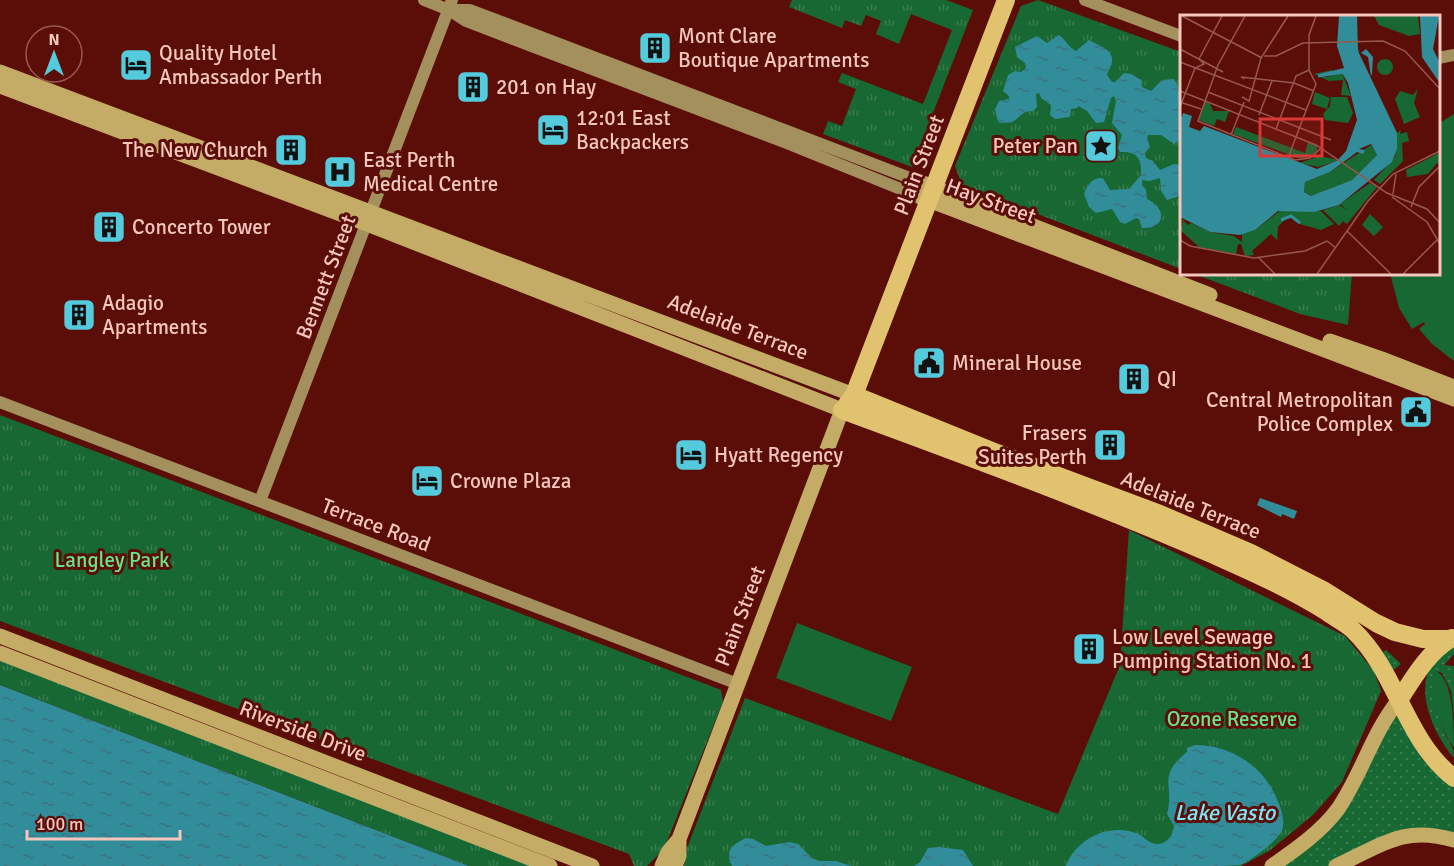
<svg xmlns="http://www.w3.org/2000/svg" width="1454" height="866" viewBox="0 0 1454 866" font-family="Signika,sans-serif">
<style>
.grass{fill:url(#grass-dots)}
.park{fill:url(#park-tufts)}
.garden{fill:#176832}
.water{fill:url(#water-ripples)}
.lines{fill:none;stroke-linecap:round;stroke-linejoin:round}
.secondary{stroke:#a3905c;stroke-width:12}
.primary{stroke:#c4ab66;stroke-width:15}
.highway{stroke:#e1c36f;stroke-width:18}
.labels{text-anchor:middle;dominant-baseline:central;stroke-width:6;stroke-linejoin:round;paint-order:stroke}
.poi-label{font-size:21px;fill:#f4c6be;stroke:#5a0e07;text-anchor:start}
.street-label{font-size:21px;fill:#f4c6be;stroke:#5a0e07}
.park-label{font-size:21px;fill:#64e587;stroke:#5a0e07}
.water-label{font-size:22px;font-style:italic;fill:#7ae8fb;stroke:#5a0e07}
.inset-river{fill:none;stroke:#328d9b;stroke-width:3}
.inset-road{fill:none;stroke:#985850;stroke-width:1.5}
.view{fill:#d93837;fill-opacity:0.15;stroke:#d93837;stroke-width:3}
.inset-edge{fill:none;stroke:#f4c6be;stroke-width:3}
</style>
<defs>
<pattern id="grass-dots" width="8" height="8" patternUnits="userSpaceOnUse" patternTransform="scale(1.5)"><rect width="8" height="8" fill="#176832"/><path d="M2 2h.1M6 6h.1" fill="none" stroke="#397c4e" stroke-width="1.8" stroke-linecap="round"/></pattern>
<pattern id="park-tufts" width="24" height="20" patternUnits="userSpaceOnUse" patternTransform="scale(1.5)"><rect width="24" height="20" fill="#176832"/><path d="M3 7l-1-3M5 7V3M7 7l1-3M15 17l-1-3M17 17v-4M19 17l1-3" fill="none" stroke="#397c4e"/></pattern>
<pattern id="water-ripples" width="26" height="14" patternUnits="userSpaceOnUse" patternTransform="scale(1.5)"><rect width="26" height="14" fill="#328d9b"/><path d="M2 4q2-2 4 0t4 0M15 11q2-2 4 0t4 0" fill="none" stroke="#39747e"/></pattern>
</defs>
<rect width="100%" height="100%" fill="#5a0e07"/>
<path class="grass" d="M1454,646V654L1444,665L1454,666V715L1451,691L1442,673L1436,671C1429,690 1438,719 1446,736C1451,745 1454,748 1454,758C1434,735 1412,688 1435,660C1440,654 1448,650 1454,646Z
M1386,650L1401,664L1392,671L1383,652Z
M1396,712L1423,760L1454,788V835L1416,830L1329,866H1282L1317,840Z"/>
<path class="park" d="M792,0H946L973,10L912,167L823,134L828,121L842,126L856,89L838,82L842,73L923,104L952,30L911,14L899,44L876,34L881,21L866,15L861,26L845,20L842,28L789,7Z
M1038,0L1181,52V269L962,185L955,166L1021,6Z
M1192,273H1352L1348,325L1300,314Z
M0,415L721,690L723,702L664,849L647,866H634L629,854L0,621Z
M1129,530L1345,636L1374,671L1381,691L1342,782L1313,815L1269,851L1241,866H684L687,848L745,698L1058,814L1120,665Z
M0,658L533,866H469L0,685Z"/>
<path class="garden" d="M1454,114V361L1432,344L1419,329L1425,324L1424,322L1412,329L1399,308L1390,273H1438V124Z
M797,623L912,667L891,721L776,678Z
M1436,671C1454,680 1454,727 1454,748C1440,727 1426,696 1436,671Z"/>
<path class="water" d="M1059,35C1066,40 1068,47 1076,51L1089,40C1097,45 1114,49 1112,62C1112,66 1108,70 1107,75L1112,82H1115L1124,73L1131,74L1141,80L1142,87L1151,91L1162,80L1174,79L1181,91V139L1174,144L1161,135H1148L1147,138L1150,147L1145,153L1146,158L1153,161L1160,170L1174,164L1181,165V192L1177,197L1167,200L1161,191L1160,178L1150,181L1142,180V185L1146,190L1147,199C1168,209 1165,229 1142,228L1139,219L1136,218L1125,224L1120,222L1112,209L1096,213L1089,207L1084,194C1087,185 1093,177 1103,178L1110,190L1129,189L1141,175C1142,158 1137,151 1120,152L1118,148L1122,135L1112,123L1116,101L1114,96L1111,98L1104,122L1096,123L1087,111L1078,106L1077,108L1071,109L1070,117L1055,119L1050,115L1051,105L1041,98L1039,93L1036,94L1037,107L1033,111C1015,111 1021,127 998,122L995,109L999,101L1009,99V96L1003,91L1008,75L1015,71L1021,72L1026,68L1025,63L1017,57L1015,47L1037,36L1047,43Z
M1260,498L1297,511L1294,519L1282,514L1281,517L1257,505Z
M0,685L469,866H0Z
M1195,745C1233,745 1266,768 1279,804C1282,811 1285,823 1282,830C1279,840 1250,861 1240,865C1230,866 1211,866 1199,866C1155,866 1111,866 1066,866C1076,839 1108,823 1136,833C1143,835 1147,843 1156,844C1166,845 1173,836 1174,826L1167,814C1175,785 1156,777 1187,752V748Z
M746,838L753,839L766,846L790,842L798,844L812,858L819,861H836L851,866H732C724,851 733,844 746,838Z
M939,847L963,850L973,866H914L920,862L928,848Z"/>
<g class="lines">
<path class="secondary" d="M424,0L449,10L466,21L784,142L918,196
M1085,0L1181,36
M450,10H470L923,183
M1438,58L1454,55
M0,402L738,684
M260,501L452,0"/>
<path class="primary" d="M0,72L854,395
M0,86L367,224L842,410L679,839L668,852L662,866
M923,183L1210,295
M918,196L1454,399
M1330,341L1382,359L1454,387
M0,636L592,866
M0,653L550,866
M675,866L679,856V839
M1272,866C1295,850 1321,832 1338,809C1362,774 1372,733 1399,700
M1336,866C1381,846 1402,825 1454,840"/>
<path class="highway" d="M854,395L997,453L1160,514L1251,553L1325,591L1376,623L1395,632L1423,639H1451
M847,404L854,395L1006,0
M842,410C967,456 1092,502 1214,555C1252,572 1291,589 1327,612C1335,618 1346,623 1353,630C1398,673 1404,739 1454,778
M1399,700C1414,677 1428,652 1452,638"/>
</g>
<defs>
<symbol id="building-square" viewBox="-11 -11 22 22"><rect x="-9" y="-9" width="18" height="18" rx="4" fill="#54cadd" stroke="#5a0e07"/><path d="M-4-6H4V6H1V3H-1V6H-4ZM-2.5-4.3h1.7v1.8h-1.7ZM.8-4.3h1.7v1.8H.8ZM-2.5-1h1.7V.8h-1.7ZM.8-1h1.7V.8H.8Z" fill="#111"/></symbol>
<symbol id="hotel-square" viewBox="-11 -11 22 22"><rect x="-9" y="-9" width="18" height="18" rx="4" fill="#54cadd" stroke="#5a0e07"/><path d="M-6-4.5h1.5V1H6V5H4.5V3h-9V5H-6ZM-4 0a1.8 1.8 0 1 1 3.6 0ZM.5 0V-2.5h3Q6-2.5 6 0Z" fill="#111"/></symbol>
<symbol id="sight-square" viewBox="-11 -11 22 22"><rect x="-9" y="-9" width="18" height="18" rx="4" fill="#54cadd" stroke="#5a0e07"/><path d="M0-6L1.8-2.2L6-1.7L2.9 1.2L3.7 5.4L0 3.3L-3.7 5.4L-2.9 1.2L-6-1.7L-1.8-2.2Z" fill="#111"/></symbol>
<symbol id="hospital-square" viewBox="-11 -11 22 22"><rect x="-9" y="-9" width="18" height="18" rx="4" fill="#54cadd" stroke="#5a0e07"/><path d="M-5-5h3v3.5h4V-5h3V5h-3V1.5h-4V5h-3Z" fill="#111"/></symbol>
<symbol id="civic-square" viewBox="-11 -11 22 22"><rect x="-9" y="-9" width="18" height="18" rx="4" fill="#54cadd" stroke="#5a0e07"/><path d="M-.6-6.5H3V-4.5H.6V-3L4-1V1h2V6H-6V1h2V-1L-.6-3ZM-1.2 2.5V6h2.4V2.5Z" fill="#111"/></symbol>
</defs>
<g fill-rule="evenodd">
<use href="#building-square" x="636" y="29" width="38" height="38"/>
<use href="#hotel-square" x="117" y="46" width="38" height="38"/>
<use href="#building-square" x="454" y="68" width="38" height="38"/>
<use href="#hotel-square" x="534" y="111" width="38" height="38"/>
<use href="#sight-square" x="1082" y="127" width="38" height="38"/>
<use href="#building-square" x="272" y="131" width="38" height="38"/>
<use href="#hospital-square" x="321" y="153" width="38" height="38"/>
<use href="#building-square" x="90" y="208" width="38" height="38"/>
<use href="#building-square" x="60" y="296" width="38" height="38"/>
<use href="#civic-square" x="910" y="344" width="38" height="38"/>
<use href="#building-square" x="1115" y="360" width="38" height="38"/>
<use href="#civic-square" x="1397" y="393" width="38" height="38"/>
<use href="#building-square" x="1091" y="426" width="38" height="38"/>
<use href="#hotel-square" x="672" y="436" width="38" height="38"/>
<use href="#hotel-square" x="408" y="462" width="38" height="38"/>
<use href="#building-square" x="1070" y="630" width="38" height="38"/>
</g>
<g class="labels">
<g class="poi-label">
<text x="678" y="36">Mont Clare<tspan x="678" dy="24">Boutique Apartments</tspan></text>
<text x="159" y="53">Quality Hotel<tspan x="159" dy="24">Ambassador Perth</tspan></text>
<text x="496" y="87">201 on Hay</text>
<text x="576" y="118">12:01 East<tspan x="576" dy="24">Backpackers</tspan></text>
<text x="1078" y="146" text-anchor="end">Peter Pan</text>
<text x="268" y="150" text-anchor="end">The New Church</text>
<text x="363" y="160">East Perth<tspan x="363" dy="24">Medical Centre</tspan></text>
<text x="132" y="227">Concerto Tower</text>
<text x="102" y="303">Adagio<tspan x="102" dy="24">Apartments</tspan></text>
<text x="952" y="363">Mineral House</text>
<text x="1157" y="379">QI</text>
<text x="1393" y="400" text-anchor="end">Central Metropolitan<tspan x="1393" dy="24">Police Complex</tspan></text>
<text x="1087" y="433" text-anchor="end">Frasers<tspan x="1087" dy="24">Suites Perth</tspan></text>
<text x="714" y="455">Hyatt Regency</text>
<text x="450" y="481">Crowne Plaza</text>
<text x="1112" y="637">Low Level Sewage<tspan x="1112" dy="24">Pumping Station No. 1</tspan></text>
</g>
<g class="street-label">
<text transform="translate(919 165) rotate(-69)">Plain Street</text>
<text transform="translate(991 201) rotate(20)">Hay Street</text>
<text transform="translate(326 277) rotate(-69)">Bennett Street</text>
<text transform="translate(738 327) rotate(21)">Adelaide Terrace</text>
<text transform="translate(1191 505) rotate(22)">Adelaide Terrace</text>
<text transform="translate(376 525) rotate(21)">Terrace Road</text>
<text transform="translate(740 616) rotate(-69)">Plain Street</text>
<text transform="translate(303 731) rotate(21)">Riverside Drive</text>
</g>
<g class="park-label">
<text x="112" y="560">Langley Park</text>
<text x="1232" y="719">Ozone Reserve</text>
</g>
<g class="water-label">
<text x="1225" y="812">Lake Vasto</text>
</g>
</g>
<g transform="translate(1180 15)">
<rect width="260" height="260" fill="#5a0e07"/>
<path d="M135,77L150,83L147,94L132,89Z" fill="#176832"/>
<path d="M152,55V57L136,60L147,62L162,58L171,81L161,80L163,65L149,66L134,59ZM238,74L234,88L240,102L224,109L215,84L220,76L233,80ZM25,87L30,89L33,96H49L45,107L37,104L34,111L19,105ZM56,112L125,138L128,127L137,131V137L121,144L53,119ZM221,115L220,119L227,117L229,126L222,128L223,146L200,169L194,165L215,142L217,118ZM191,130L197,140L172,165L132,181L124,177L125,167L150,157ZM259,138V150L257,148L248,159L227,162L226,155ZM140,141L158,145L139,152L119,148ZM190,168L197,172L167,209L163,206L159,211L143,195L159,190L167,195L160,189ZM101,195L141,196L154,209L141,215L120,209L108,201L98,212L97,225L91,219L72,236L74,240L65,241L61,229H58L56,239L19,232L0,215L3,207L0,202L8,210L11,208L30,217L54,221L62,227V219L75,215ZM190,199L203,212L194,221L182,210Z" fill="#176832"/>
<path d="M194,1H238L240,19L229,21L199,10ZM197 52a8 8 0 1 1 16 0a8 8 0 1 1-16 0ZM151,82H167L173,98L168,108L145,105L143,99L150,91Z" fill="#176832"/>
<path d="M159,1H177L178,35L181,38L186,34L193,42L192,59L191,61L188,42L178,36L217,118V134L212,147L159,190L134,197L98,196L75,215L60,220L30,217L0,202V107L3,98L12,101L9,112L20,116L24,111L137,154L158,145L166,136L177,105L168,68L162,58L135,60L164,53L157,31ZM191,129L197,140L172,165L131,181L124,177L125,167L150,157L177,137L183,139L185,135L179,134ZM240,1H259L253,34L259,46V67L242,42Z" fill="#328d9b" fill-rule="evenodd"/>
<path class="inset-river" d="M138,61L164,57L180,71L185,83L179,124L162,145M3,101L1,115L6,120L106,154L137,158L158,148M0,131L18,119M0,140L2,119M101,205L111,201L120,208"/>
<path class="inset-road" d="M2,1L82,43M65,1L38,50L18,106L115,145L130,143L140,134M0,34L43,57M84,41H96L123,28L203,26L225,36L260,74M0,47L126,95M64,64L61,62L114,68L134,76M0,76L116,122L108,143M28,77L151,125M62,82L69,86L81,43L108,1M0,87L21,94M0,92L15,53L24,49L19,44L42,1M79,100L92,66M96,114L116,61L129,55M51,120L64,87M116,122L136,130L207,178L247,194L260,208M116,122L136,69L129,55V20L136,1M213,179L216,159M212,182L247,207L260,229M231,192L239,172L260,151M167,216L211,259M0,225L10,231L74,243L125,236L147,226L156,233M79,243L95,259M137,259L188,186L213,159L260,136M223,259L258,224"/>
<path class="view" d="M80,104H142V141H80Z"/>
<rect width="260" height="260" class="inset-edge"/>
</g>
<g transform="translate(54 54)"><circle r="28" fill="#5a0e07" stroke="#985850" stroke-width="1.5"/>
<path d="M0-4.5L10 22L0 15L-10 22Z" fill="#54cadd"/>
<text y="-9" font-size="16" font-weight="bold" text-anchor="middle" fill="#f4c6be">N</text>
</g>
<path d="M27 830v9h153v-9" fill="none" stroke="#f4c6be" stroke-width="3"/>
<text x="36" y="830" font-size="18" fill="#f4c6be" stroke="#5a0e07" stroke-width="4.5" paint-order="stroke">100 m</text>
</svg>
